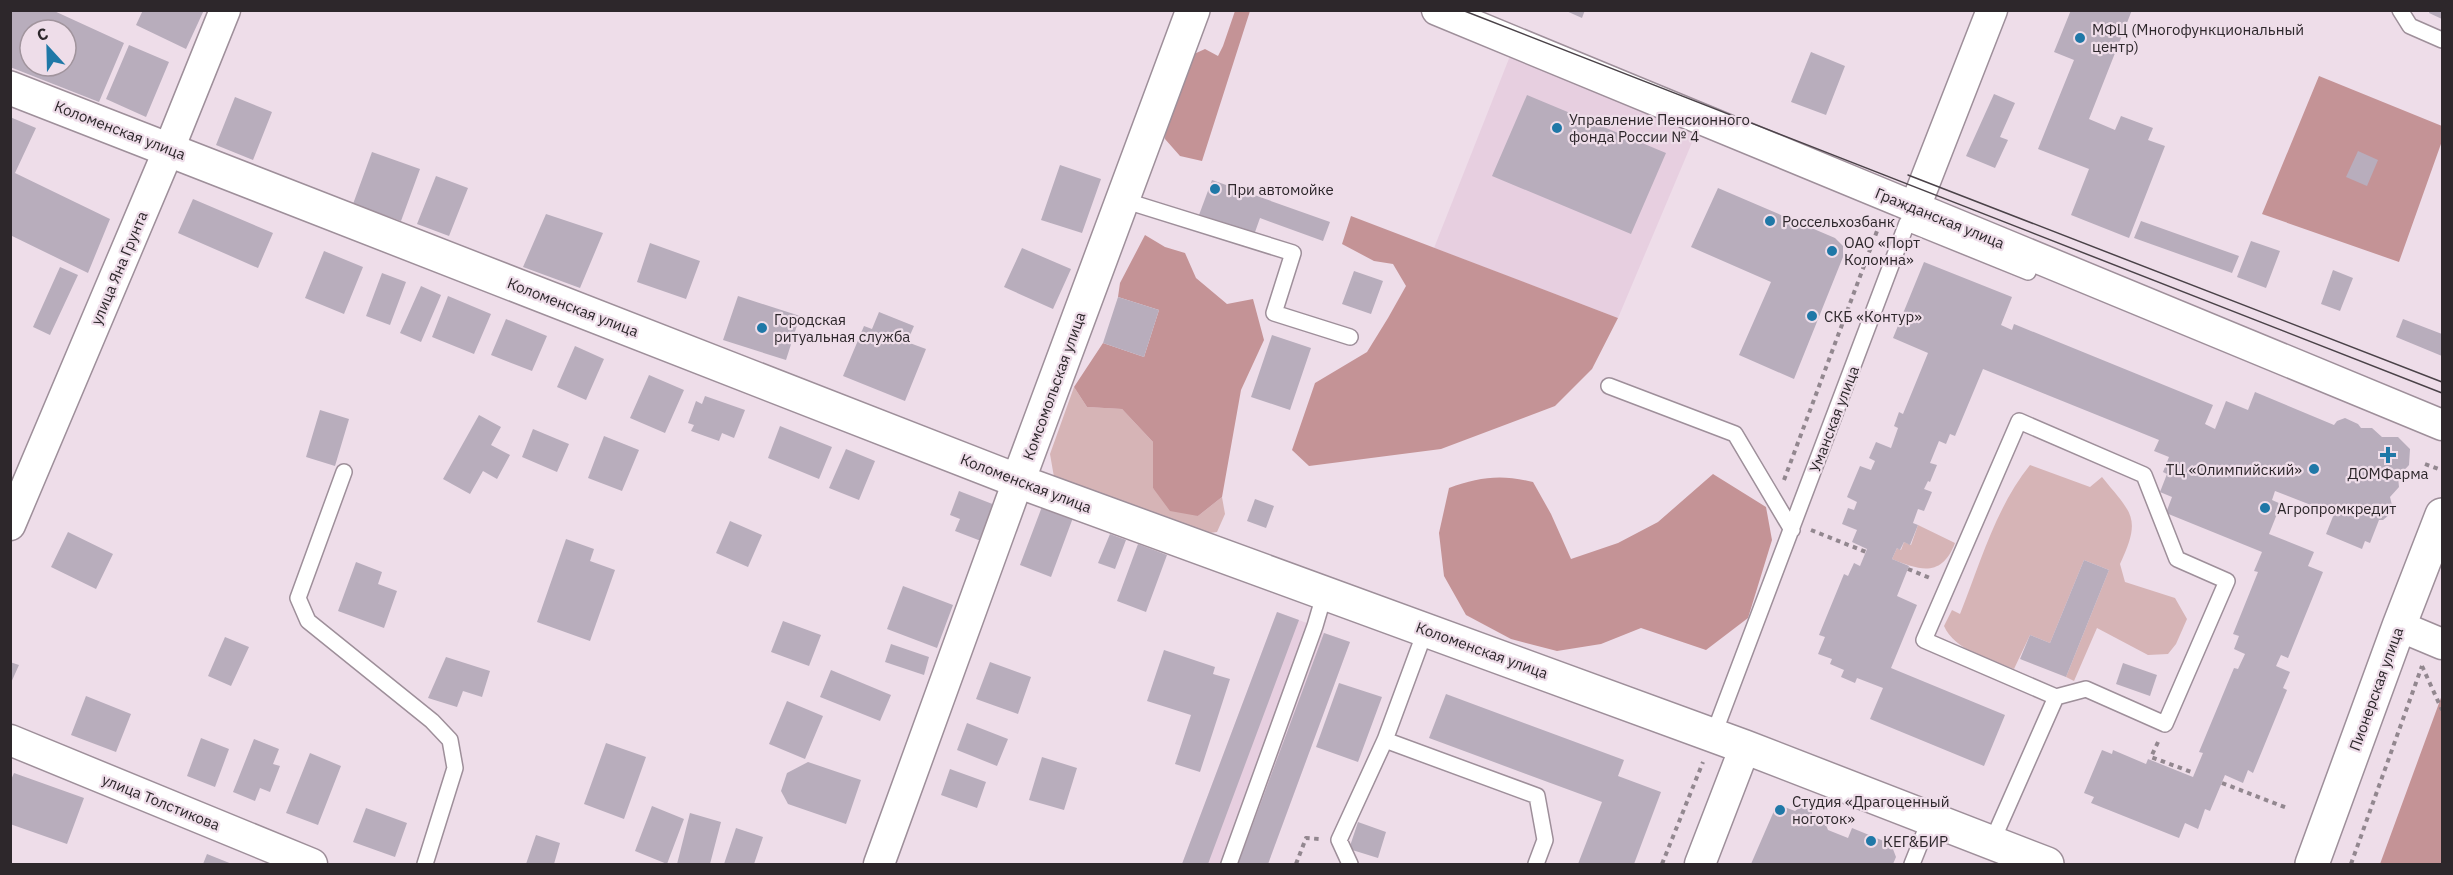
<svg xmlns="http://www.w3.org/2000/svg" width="2453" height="875" viewBox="0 0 2453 875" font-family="'IBM Plex Sans',sans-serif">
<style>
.built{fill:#e7cfe0}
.green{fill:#d6b4b6}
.forest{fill:#c49396}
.building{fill:#b8adbc;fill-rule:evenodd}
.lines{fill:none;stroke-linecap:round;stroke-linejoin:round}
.service-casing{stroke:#9e8f9a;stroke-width:18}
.minor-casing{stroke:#9e8f9a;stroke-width:33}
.tertiary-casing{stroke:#9e8f9a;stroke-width:36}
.path{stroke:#92878f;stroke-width:4;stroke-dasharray:4.5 4.5;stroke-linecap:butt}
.service{stroke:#fff;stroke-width:15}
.minor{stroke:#fff;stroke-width:30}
.tertiary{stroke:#fff;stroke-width:33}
.tram{stroke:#4a4248;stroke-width:1.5}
.poi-dot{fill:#1f78a7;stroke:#eedde9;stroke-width:2}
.labels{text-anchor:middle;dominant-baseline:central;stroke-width:4.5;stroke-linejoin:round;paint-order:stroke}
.poi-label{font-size:15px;fill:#2d272b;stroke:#eedde9;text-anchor:start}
.street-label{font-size:15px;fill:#2d272b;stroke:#eedde9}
</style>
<rect width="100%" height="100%" fill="#eedde9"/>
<path class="built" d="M1512,51L1699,126L1618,318L1434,248Z
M1277,612L1315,626L1324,633L1350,642L1268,864H1182Z"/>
<path class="green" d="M1074,387L1087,407L1122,409L1153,442V488L1198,516L1222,497L1225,514L1217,532L1195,535L1069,490L1054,477L1050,454Z
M2030,465L2090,487L2102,477C2132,514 2142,517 2120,564L2125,582L2175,598L2187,619L2176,644L2168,654L2148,655L2097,628L2074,681L2066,677L2109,570L2084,560L2050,643L2030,635L2014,669C1991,660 1954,650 1944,626L1952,610L1960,614C1980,564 1996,507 2030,465Z
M1918,525L1955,543C1942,577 1921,571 1892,559L1897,548L1901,550L1904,542L1911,545Z"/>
<path class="forest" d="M1235,11H1250L1202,161L1180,156L1165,139L1166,114L1194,54L1205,49L1218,56L1223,46Z
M2319,76L2442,126V141L2399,262L2262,214Z
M1351,216L1618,318L1592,369L1555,406L1441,449L1309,466L1292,450L1315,383L1367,352L1388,318L1406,286L1393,264L1374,261L1342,244Z
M1145,235L1165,247L1185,253L1196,278L1227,304L1253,299L1264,340L1241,390L1222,497L1198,516L1170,511L1153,488V442L1122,409L1087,407L1074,387L1103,343L1144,357L1159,310L1118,297L1120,283Z
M1713,474L1766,507L1772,540L1748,618L1706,650L1641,628L1601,644L1557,651L1511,639L1466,615L1444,576L1439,533L1449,488C1479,477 1501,474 1533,482L1551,514L1571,559L1618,543L1658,522Z
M2442,695V864H2380Z"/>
<path class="building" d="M10,10H52L124,43L99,102L10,67ZM30,30H66V66H30Z
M143,10H204L186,49L136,25Z
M1564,10H1585L1582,18Z
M2071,10H2132L2089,119L2115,130L2121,116L2153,128L2148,140L2165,146L2129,238L2071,215L2089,169L2038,149L2074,60L2054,52Z
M2430,10H2442V19L2429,13Z
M129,45L169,62L146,117L106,99Z
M1811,52L1845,66L1826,115L1791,102Z
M1994,94L2015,103L2000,137L2008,140L1995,168L1966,156Z
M1527,95L1666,153L1631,234L1492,176Z
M235,97L272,112L253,160L216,145Z
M10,117L36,128L15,173L110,219L88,273L10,235Z
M2358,151L2378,160L2367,186L2346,177Z
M372,152L420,169L401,221L353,204Z
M1060,165L1101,179L1082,233L1041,220Z
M436,176L468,188L449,236L417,224Z
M1212,180L1330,222L1323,241L1260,218L1254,235L1199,215Z
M1718,188L1835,238L1843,246V257L1794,379L1739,355L1771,282L1691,247Z
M193,199L273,233L258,268L178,233Z
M546,214L603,233L580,288L523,267Z
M2141,221L2239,256L2232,273L2134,238Z
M2251,241L2280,251L2266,288L2237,277Z
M650,243L700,261L686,299L637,282Z
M1022,248L1071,269L1053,309L1004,287Z
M324,251L363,267L344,314L305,298Z
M1924,262L2012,297L2001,325L2012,330L2014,324L2213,405L2205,424L2215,429L2226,401L2248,410L2255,392L2334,425L2337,421L2345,418L2358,424L2361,428H2372L2382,437H2398L2410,449L2409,465L2398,477L2399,487L2390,497L2392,505L2390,514L2383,520H2379L2370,543L2365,541L2362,549L2326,534L2334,514L2275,491L2272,500L2281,504L2269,534L2314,552L2308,566L2323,572L2288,658L2281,655L2276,666L2290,672L2283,688L2287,690L2253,773L2248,770L2243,783L2225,775L2210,811L2205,809L2198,829L2185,823L2179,838L2091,803L2094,797L2084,793L2102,750L2112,754L2113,750L2146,764L2148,759L2193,777L2203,753L2199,752L2234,668L2238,669L2245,654L2234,649L2239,636L2233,634L2258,572L2254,571L2262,552L2166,513L2172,497L2160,492L2167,474L2163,472L2169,457L2154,451L2159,440L1983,369L1955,436L1950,434L1946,444L1939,441L1930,463L1937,465L1930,482L1928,481L1924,489L1932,492L1924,511L1918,509L1913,523L1918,525L1910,545L1904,542L1900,550L1897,548L1892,559L1909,566L1897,596L1917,605L1891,668L2005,715L1984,766L1870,719L1883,688L1857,678L1855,683L1841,677L1844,670L1830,664L1832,659L1818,654L1825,637L1819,635L1844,574L1848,576L1854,563L1860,566L1867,549L1852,542L1857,530L1842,524L1848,508L1854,510L1857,502L1847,497L1860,466L1871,470L1875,461L1869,458L1876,442L1891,448L1898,428L1894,426L1899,412L1903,414L1928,353L1893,338Z
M60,267L78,275L50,335L33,327Z
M2333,270L2353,278L2340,311L2321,304Z
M1354,271L1383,281L1371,314L1342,304Z
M382,273L406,282L390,325L366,316Z
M421,286L441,295L421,342L400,333Z
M448,296L491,314L474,354L432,337Z
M738,296L800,316L786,360L723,340Z
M1118,297L1159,310L1144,357L1103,343Z
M879,312L914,326L907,342L926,349L905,401L843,376L864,326L872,329Z
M506,319L547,336L532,371L491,355Z
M2403,319L2442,334V356L2396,337Z
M1272,335L1311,348L1290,410L1251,397Z
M575,346L604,359L586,400L557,387Z
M649,375L684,390L665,433L630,418Z
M705,396L745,410L734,438L722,433L719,441L691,431L694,425L688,423L696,401L702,404Z
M320,410L349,419L335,466L306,457Z
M479,415L501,427L491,445L510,455L497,479L483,471L470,494L443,479Z
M780,426L832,447L819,479L768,458Z
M533,429L569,444L557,472L522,457Z
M604,436L639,450L622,491L588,478Z
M846,449L875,461L859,500L829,488Z
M959,491L995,505L981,541L955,531L960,519L950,515Z
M1255,499L1274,506L1266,528L1247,521Z
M1043,504L1074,515L1051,577L1020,565Z
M730,521L762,535L748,567L716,553Z
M68,532L113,554L96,589L51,567Z
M1110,534L1126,540L1115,569L1098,563Z
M566,539L594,549L590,561L615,570L590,641L537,622Z
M1138,544L1167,555L1146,612L1117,601Z
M2084,560L2109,570L2066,677L2020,659L2030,635L2050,643Z
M356,562L382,572L378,584L397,591L384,628L338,611Z
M903,586L953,605L937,648L887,629Z
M1277,612L1299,620L1208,864H1182Z
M783,621L821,635L809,666L771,652Z
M1324,633L1350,642L1268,864H1238Z
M225,637L249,647L231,686L208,676Z
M891,644L929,657L924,675L885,662Z
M1164,650L1215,667L1213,674L1230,679L1200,772L1175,764L1191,715L1147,701Z
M446,657L490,671L482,697L463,691L457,707L428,698Z
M10,662L19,665L10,685Z
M990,662L1031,677L1018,714L976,699Z
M2123,663L2157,675L2150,696L2116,684Z
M831,670L891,695L880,721L820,697Z
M1339,683L1382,697L1358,762L1316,747Z
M1446,694L1624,760L1618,776L1661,792L1634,864H1578L1602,802L1429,738Z
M86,696L131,714L116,752L71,735Z
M787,701L823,716L805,759L769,744Z
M967,723L1008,739L997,766L957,750Z
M201,738L229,749L215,787L187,776Z
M254,739L279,749L273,764L280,766L270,792L260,788L255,801L233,792Z
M606,743L646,757L624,819L584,804Z
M310,753L341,766L318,825L286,813Z
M1042,757L1077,768L1064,810L1029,800Z
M808,762L861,780L846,824L788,804L781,791L787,773Z
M950,769L986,782L977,808L941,795Z
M14,773L84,798L67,844L10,824V782Z
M1777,804L1795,811L1799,808L1806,807L1812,812V819L1826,825L1828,830L1848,838L1852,828L1891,844L1896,857L1893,864H1751Z
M652,806L684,819L667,864L635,851Z
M366,808L407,823L395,857L353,842Z
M690,813L721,822L710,864H677Z
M1358,822L1386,832L1378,858L1349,849Z
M736,828L763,837L754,864H724Z
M536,835L560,843L554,864H526Z
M207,854L232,864H203Z"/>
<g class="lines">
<defs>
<path id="service" d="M2400,10L2410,26L2442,40
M1123,200L1293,253L1274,313L1350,337
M1609,386L1735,434L1792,530
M344,472L298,598L308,621L432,721L450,740L455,768L425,864
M1713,736L1907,223L2028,272
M1385,740L1537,796L1545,840L1536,864
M1991,844L2056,697L1924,640L2019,421L2144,475L2177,559L2227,581L2165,724L2086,689L2056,697
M1229,864L1315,626L1325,592
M1350,864L1339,840L1385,740L1426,629
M1912,864L1930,819"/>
<path id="minor" d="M1437,10L2442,425
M1915,207L1992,10
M10,525L169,149L225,10
M2399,626L2442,644
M10,740L312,864
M879,864L1018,481
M1700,864L1745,747"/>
<path id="tertiary" d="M10,88L1018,481L1745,747L2047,864
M1018,481L1193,10
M2312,864L2399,626L2442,515"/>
</defs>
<use href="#service" class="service-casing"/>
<use href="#minor" class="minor-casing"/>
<use href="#tertiary" class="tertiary-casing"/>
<path class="path" d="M2425,464L2441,470
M1784,480L1880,223
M1811,530L1866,552
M1908,569L1930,578
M2422,666L2442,710
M2158,742L2151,757L2194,773
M2222,783L2287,808
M1296,864L1306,838L1319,839
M1662,864L1703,762
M2351,864L2422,666"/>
<use href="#service" class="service"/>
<use href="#minor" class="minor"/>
<use href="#tertiary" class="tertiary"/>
<path class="tram" d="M1462,10L2442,393
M1908,175L2442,382"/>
</g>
<g class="poi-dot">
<circle cx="2080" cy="38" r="6"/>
<circle cx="1557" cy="128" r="6"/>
<circle cx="1215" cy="189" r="6"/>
<circle cx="1770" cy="221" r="6"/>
<circle cx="1832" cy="251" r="6"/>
<circle cx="1812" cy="316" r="6"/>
<circle cx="762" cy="328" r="6"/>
<path d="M2385 446h6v6h6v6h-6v6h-6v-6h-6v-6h6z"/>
<circle cx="2314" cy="469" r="6"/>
<circle cx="2265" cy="508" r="6"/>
<circle cx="1780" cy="810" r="6"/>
<circle cx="1871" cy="841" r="6"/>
</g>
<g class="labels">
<g class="poi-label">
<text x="2092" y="29">МФЦ (Многофункциональный<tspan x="2092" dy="17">центр)</tspan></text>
<text x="1569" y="119">Управление Пенсионного<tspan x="1569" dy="17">фонда России № 4</tspan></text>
<text x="1227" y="189">При автомойке</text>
<text x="1782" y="221">Россельхозбанк</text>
<text x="1844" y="242">ОАО «Порт<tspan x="1844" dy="17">Коломна»</tspan></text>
<text x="1824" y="316">СКБ «Контур»</text>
<text x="774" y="319">Городская<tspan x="774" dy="17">ритуальная служба</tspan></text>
<text x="2302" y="469" text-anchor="end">ТЦ «Олимпийский»</text>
<text x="2388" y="473" text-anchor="middle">ДОМФарма</text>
<text x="2277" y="508">Агропромкредит</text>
<text x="1792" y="801">Студия «Драгоценный<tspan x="1792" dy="17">ноготок»</tspan></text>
<text x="1883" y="841">КЕГ&amp;БИР</text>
</g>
<g class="street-label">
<text transform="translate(120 130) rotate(21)">Коломенская улица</text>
<text transform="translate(1940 218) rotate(22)">Гражданская улица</text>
<text transform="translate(119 268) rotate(-67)">улица Яна Грунта</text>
<text transform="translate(573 307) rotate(21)">Коломенская улица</text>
<text transform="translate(1054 386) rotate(-70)">Комсомольская улица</text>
<text transform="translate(1834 419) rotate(-69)">Уманская улица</text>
<text transform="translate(1026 483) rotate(21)">Коломенская улица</text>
<text transform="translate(1482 650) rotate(20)">Коломенская улица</text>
<text transform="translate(2376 689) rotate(-70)">Пионерская улица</text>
<text transform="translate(161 802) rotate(22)">улица Толстикова</text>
</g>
</g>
<rect width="2453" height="875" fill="none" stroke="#2d272b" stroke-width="24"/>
<g transform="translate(48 48) rotate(338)"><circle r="28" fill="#eedde9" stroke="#a1949d" stroke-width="1.5"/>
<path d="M0-4.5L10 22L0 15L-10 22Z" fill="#1f78a7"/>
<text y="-9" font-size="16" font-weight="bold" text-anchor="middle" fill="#2d272b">С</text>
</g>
</svg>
